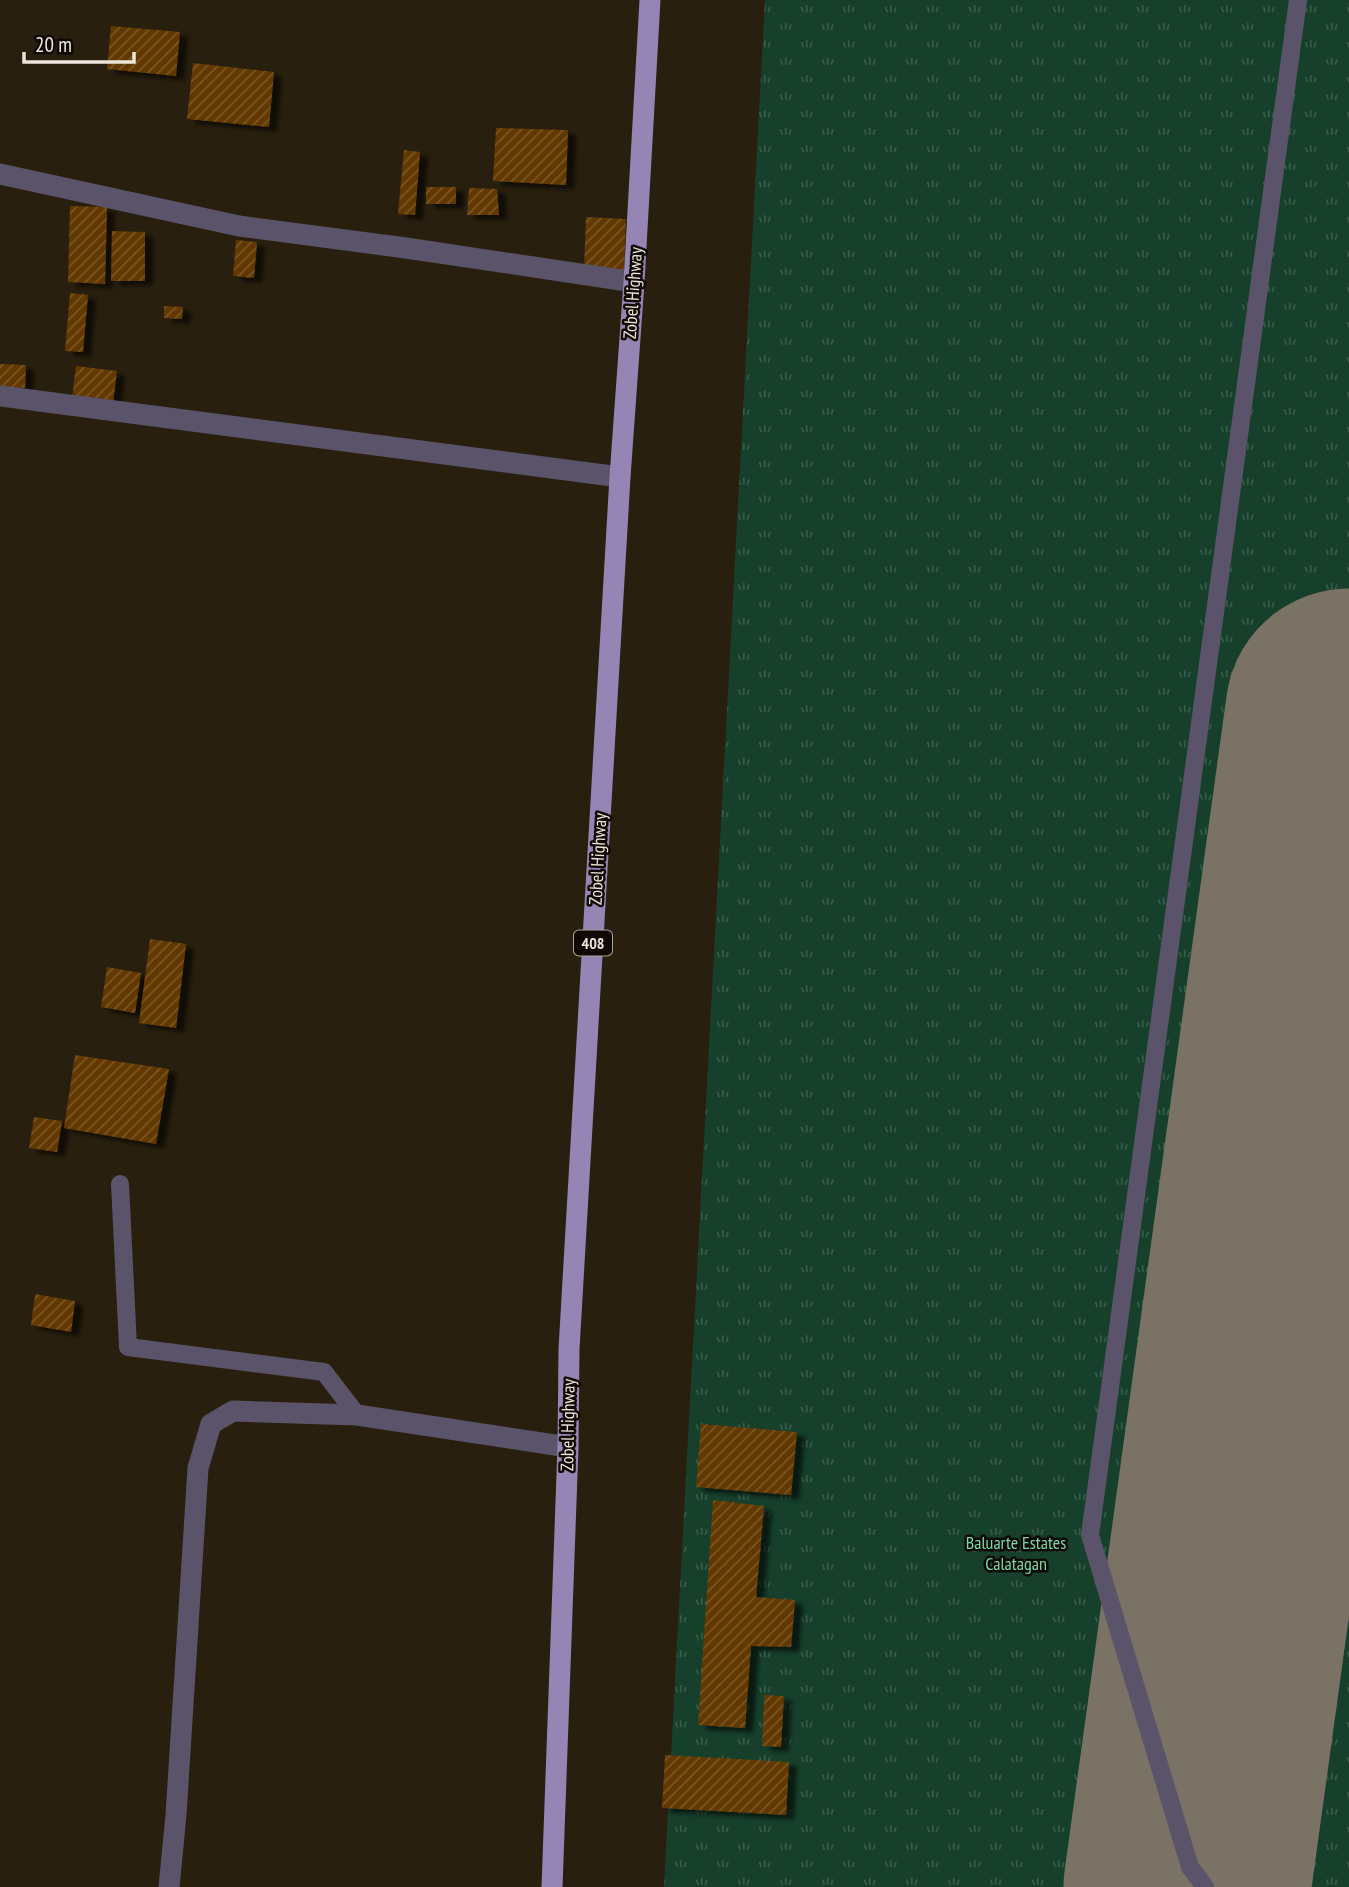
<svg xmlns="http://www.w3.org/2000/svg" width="1349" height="1887" viewBox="0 0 1349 1887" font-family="'PT Sans Narrow',sans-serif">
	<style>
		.park { fill: url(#park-tufts) }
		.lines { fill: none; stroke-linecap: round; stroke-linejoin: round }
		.runway { stroke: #7a7264; stroke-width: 247 }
		.building { fill: url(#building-hatch); filter: url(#shadow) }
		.lane { stroke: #5b536a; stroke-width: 18 }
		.street { stroke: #5b536a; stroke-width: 21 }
		.primary { stroke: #9585b5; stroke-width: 21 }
		.labels { text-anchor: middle; stroke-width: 5; stroke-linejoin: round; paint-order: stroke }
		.shield { fill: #0e0904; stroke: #a9a39a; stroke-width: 2 }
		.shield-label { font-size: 16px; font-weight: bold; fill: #ebe5da }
		.street-label { font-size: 18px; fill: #ebe5da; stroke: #0e0904 }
		.park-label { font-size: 18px; fill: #7bd9a6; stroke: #0e0904 }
	</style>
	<defs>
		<pattern id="park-tufts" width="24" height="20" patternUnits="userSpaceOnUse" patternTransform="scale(1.75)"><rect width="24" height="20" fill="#16402b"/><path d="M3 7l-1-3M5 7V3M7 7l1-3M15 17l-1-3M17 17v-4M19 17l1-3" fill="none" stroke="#385b49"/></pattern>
		<pattern id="building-hatch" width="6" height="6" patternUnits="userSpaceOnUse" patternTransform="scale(1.75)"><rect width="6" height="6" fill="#623900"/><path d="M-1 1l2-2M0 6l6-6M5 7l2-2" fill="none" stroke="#795625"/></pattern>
		<filter id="shadow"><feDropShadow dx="8" dy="4.5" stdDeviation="2" flood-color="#0009"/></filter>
	</defs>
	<rect width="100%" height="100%" fill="#281f0e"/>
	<path class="park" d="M765,0H1349V1887H664Z"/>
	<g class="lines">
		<path class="runway" d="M1187,1887L1349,712"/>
	</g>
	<path class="building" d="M111,26L180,32L176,76L107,69Z
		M193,63L274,72L269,127L187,119Z
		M496,128L568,130L566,185L493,181Z
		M404,150L420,152L415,215L398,214Z
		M426,187H456V204H426Z
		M469,188L497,189L499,215H467Z
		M70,206L107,207L105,284L68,282Z
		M586,217L626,219L624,273L584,271Z
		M112,231L145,232V281H111Z
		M236,240L257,242L254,278L233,276Z
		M70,293L88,295L83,352L65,351Z
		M164,306L183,307L182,319L164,318Z
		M0,364L26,365L25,388L0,387Z
		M76,366L117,371L113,403L72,398Z
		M150,939L186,944L176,1028L139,1023Z
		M107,967L141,973L135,1013L101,1007Z
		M75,1055L169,1069L156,1144L64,1128Z
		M34,1117L62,1121L57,1152L29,1148Z
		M35,1294L75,1301L71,1332L31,1325Z
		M701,1424L797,1432L791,1495L696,1487Z
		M713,1500L764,1506L756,1597L795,1600L791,1647L751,1646L745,1728L698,1725Z
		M764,1695L784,1696L781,1747L762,1746Z
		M665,1755L789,1762L786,1815L662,1808Z"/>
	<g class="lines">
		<path class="lane" d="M120,1184L128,1347L324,1372L357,1415
			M1205,1887L1190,1867L1090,1535L1298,0"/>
		<path class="street" d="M0,174L239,226L406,248L634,282
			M0,396L620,477
			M169,1887L176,1815L198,1468L211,1424L233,1411L357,1415L568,1447"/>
		<path class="primary" d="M552,1887L568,1447L569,1349L620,477L634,282L650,0"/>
	</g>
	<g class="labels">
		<rect class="shield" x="574" y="930.5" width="38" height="25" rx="5"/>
		<g class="shield-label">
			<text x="593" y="949">408</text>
		</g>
		<g class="street-label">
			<text transform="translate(633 293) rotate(-86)" y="6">Zobel Highway</text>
			<text transform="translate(598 859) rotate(-87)" y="6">Zobel Highway</text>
			<text transform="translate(568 1425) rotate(-89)" y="6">Zobel Highway</text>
		</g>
		<g class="park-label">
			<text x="1016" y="1549">Baluarte Estates<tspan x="1016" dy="21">Calatagan</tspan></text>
		</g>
	</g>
	<path d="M24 52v10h110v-10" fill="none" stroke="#ebe5da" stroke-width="3.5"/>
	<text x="35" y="52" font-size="21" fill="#ebe5da" stroke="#0e0904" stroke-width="5" paint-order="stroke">20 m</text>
</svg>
